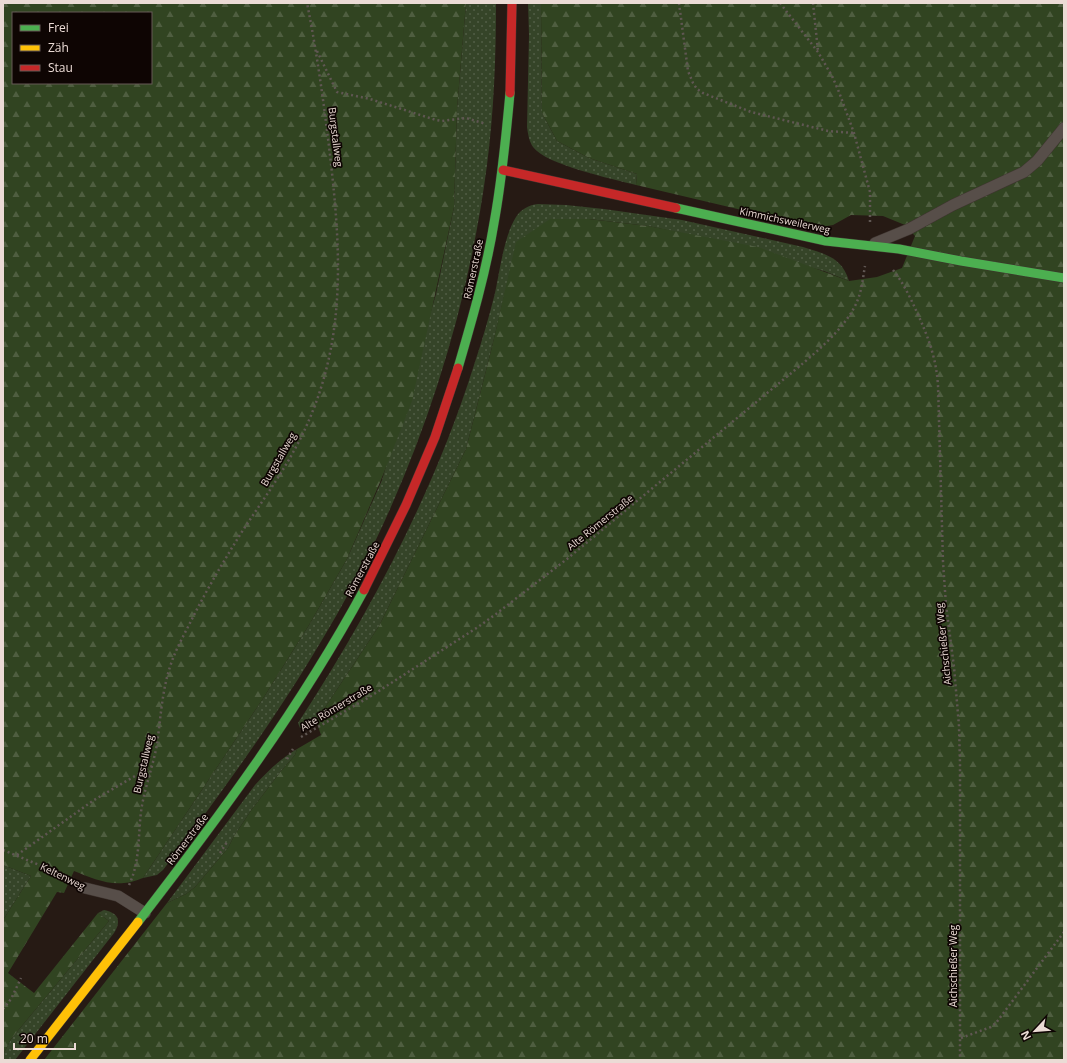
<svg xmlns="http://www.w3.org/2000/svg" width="1067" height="1063" viewBox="0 0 1067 1063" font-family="'Open Sans',sans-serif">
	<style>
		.grass { fill: url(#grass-dots) }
		.forest { fill: url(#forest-firs); fill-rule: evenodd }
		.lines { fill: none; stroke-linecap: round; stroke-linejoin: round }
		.lane-casing { stroke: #3f3530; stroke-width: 12 }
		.fast-casing { stroke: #3f3530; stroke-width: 10 }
		.slow-casing { stroke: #3f3530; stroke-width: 10 }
		.jam-casing { stroke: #3f3530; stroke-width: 10 }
		.path { stroke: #605753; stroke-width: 2.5; stroke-dasharray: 2 3; stroke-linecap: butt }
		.lane { stroke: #574e49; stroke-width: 11 }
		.fast { stroke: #4caf50; stroke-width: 9 }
		.slow { stroke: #ffc107; stroke-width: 9 }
		.jam { stroke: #c62828; stroke-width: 9 }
		.labels { text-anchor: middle; stroke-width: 3.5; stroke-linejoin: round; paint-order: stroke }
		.street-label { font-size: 10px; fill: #ebdbd5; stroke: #0e0503 }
	</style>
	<defs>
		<pattern id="grass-dots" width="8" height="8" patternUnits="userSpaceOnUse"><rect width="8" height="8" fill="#354428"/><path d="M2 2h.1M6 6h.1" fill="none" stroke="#525e46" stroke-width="1.8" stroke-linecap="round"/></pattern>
		<pattern id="forest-firs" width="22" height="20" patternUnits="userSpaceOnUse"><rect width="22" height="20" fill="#314421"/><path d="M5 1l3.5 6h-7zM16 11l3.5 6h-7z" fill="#4f5e40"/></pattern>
	</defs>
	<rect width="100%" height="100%" fill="#261a14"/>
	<path class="grass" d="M466,3H496C496,57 494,111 487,165C469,304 426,442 362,568C307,675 236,774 163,870L157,875L143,878L264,697L309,625L347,559L382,480L436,294L454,207L457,109Z
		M528,3H541L542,113L557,141L589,158L637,174L636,185C613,179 546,165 533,147C529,141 528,134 527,127L529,35Z
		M538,204L566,205L604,209L682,220L803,247C825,254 842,257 849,281L824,271L681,233L648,226L589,219L517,242L492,347L466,449L379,626L316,721L302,728H300L298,723C371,611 434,492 474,365C482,341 489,317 495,293C500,270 504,236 516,217C521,209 529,205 538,204Z
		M297,749L295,755L281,771L252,809L234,836L228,848L195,887L186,894L167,903L255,785C268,771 280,759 297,749Z
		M3,865L31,876L3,920Z
		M104,910C118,913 122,920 114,933L15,1060H3V1055L11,1039L109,921L98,913Z"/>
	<path class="forest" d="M3,3H466L457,109L454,207L412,401L381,480L347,559L309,625L264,697L143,878C137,880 130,883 124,883C107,885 89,877 74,871L64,893L57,892L8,973L34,993L98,913L109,921L11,1039L3,1055V920L31,876L3,865ZM13,13H151V83H13Z
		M541,3H1064V1060H44L167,903L186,894L195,887L228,848L234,836L252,809L281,771L295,755L297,749L321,735L316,721L379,626L466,449L492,347L516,242L550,219H589L648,226L758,247L849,281L877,277L902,268L915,236L905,225L883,216L851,215L833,225L820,227L809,226L636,185L637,174L589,158L557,141L542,113Z"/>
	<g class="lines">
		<defs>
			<path id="lane" d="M875,243L909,229L953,205L1024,172L1037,161L1064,128
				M85,888L118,896L145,913"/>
			<path id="fast" d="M676,208L826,241L899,249L961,261L1064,278
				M458,368C472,320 486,272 494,223C502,180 506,137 510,93
				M138,922C220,816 300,708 364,590"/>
			<path id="slow" d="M30,1060L138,922"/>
			<path id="jam" d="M510,93L512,3
				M503,170L676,208
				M364,590L406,505L435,437L458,368"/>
		</defs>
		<use href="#lane" class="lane-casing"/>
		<use href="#fast" class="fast-casing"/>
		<use href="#slow" class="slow-casing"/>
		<use href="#jam" class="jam-casing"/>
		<path class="path" d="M679,3L688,71L693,83L697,89L703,93L751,112L828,131L854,133
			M780,3L818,52L832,76L839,92L854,133L870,192V225
			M813,3L818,51
			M317,51L337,92L370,99L436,120L442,121L466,118L486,124
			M893,270C902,281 909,295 915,308C927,334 936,356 938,385L943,562L946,605L954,667L959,726L960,764V1060
			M301,737L371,696L478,627L496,614L567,559L801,365C820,349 849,324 858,299C862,289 863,277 865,266
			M287,759L293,749
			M3,850L73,879
			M220,853L227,842
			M17,855L94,800L152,766
			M129,885C140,862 138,837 141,812C144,789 153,767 157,744C161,716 162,688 172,661C177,647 185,633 192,619C206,591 222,564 238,538C257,508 279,479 296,447C347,352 342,259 330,155C324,104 317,53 307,3
			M3,1009L11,999L21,978
			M961,1038L991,1027L996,1023L1064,932"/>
		<use href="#lane" class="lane"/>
		<use href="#fast" class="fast"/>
		<use href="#slow" class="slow"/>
		<use href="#jam" class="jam"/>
	</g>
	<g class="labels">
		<g class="street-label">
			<text transform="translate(336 137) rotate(83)" y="4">Burgstallweg</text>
			<text transform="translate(785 220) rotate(12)" y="4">Kimmichsweilerweg</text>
			<text transform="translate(473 269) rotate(-78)" y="4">Römerstraße</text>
			<text transform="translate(278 459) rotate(-60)" y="4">Burgstallweg</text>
			<text transform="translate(600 522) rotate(-39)" y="4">Alte Römerstraße</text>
			<text transform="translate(362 569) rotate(-62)" y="4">Römerstraße</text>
			<text transform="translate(943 644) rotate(-96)" y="4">Aichschießer Weg</text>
			<text transform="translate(336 707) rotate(-31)" y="4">Alte Römerstraße</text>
			<text transform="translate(143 764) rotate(-77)" y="4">Burgstallweg</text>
			<text transform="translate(187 839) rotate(-53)" y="4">Römerstraße</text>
			<text transform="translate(63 876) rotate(26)" y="4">Keltenweg</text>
			<text transform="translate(953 966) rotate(-90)" y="4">Aichschießer Weg</text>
		</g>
	</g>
	<rect width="1067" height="1063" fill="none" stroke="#ebdbd5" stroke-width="8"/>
	<rect x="12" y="12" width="140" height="72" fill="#0e0503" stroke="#665b57"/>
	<rect x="20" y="25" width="20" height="6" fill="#4caf50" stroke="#665b57"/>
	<text x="48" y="32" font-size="12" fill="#ebdbd5">Frei</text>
	<rect x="20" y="45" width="20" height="6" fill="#ffc107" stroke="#665b57"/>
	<text x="48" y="52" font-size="12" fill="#ebdbd5">Zäh</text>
	<rect x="20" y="65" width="20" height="6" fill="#c62828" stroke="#665b57"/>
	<text x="48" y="72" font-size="12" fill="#ebdbd5">Stau</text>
	<g transform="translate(1035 1031) rotate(244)" stroke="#0e0503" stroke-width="3" paint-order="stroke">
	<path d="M0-3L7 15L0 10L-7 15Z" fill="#ebdbd5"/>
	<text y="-6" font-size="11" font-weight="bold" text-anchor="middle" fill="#ebdbd5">N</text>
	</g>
	<path d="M14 1043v6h61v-6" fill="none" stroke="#ebdbd5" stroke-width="2"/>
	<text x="20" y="1043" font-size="12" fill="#ebdbd5" stroke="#0e0503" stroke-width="3" paint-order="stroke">20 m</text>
</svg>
